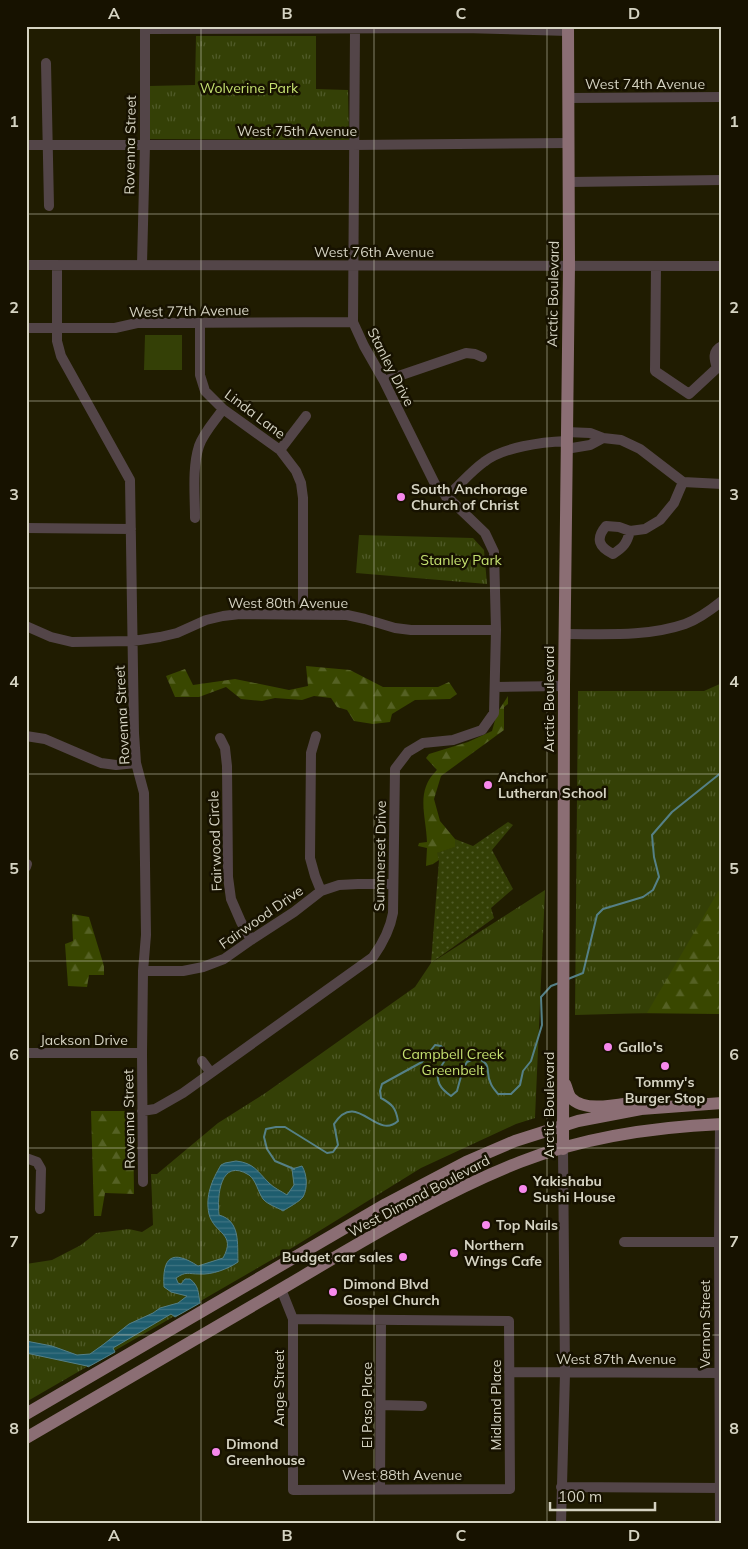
<svg xmlns="http://www.w3.org/2000/svg" width="748" height="1549" viewBox="0 0 748 1549" font-family="Mulish,sans-serif">
	<style>
		.grass { fill: url(#grass-dots) }
		.forest { fill: url(#forest-firs) }
		.park { fill: url(#park-tufts) }
		.garden { fill: #344006 }
		.water { fill: url(#water-rules); stroke: #558087 }
		.lines { fill: none; stroke-linecap: round; stroke-linejoin: round }
		.stream { stroke: #558087; stroke-width: 2 }
		.minor { stroke: #534548; stroke-width: 10 }
		.major { stroke: #8b6e74; stroke-width: 12 }
		.grid { fill: none; stroke: #d5d3c2; stroke-width: 1; stroke-opacity: 0.55 }
		.poi-dot { fill: #f788ec; stroke: #171200; stroke-width: 2 }
		.labels { text-anchor: middle; stroke-width: 5; stroke-linejoin: round; paint-order: stroke }
		.street-label { font-size: 14px; fill: #d5d3c2; stroke: #171200 }
		.park-label { font-size: 14px; fill: #c5e170; stroke: #171200 }
		.poi-label { font-size: 14px; font-weight: bold; fill: #d5d3c2; stroke: #171200; text-anchor: start }
		.neatline { fill: none; stroke: #d5d3c2; stroke-width: 2 }
		.grid-label { font-size: 16px; text-anchor: middle; font-weight: bold; fill: #d5d3c2 }
	</style>
	<defs>
		<pattern id="grass-dots" width="8" height="8" patternUnits="userSpaceOnUse" patternTransform="scale(1.25)"><rect width="8" height="8" fill="#344006"/><path d="M2 2h.1M6 6h.1" fill="none" stroke="#505b29" stroke-width="1.8" stroke-linecap="round"/></pattern>
		<pattern id="forest-firs" width="22" height="20" patternUnits="userSpaceOnUse" patternTransform="scale(1.25)"><rect width="22" height="20" fill="#394700"/><path d="M5 1l3.5 6h-7zM16 11l3.5 6h-7z" fill="#556124"/></pattern>
		<pattern id="park-tufts" width="24" height="20" patternUnits="userSpaceOnUse" patternTransform="scale(1.25)"><rect width="24" height="20" fill="#344006"/><path d="M3 7l-1-3M5 7V3M7 7l1-3M15 17l-1-3M17 17v-4M19 17l1-3" fill="none" stroke="#505b29"/></pattern>
		<pattern id="water-rules" width="6" height="5" patternUnits="userSpaceOnUse" patternTransform="scale(1.25)"><rect width="6" height="5" fill="#1e5d6e"/><path d="M0 2.5h6" fill="none" stroke="#3e7381"/></pattern>
	</defs>
	<rect width="100%" height="100%" fill="#201c01"/>
	<path class="grass" d="M508,822L513,825L492,850L513,889L491,908L494,918L431,963L439,860L436,853L454,847L455,839L473,846Z"/>
	<path class="forest" d="M306,666L350,670L383,687H438L449,682L457,694L450,699L415,700L392,714L390,722L373,724L354,721L347,710L337,707L331,698L314,696L302,700L275,698L262,701L241,699L226,687L199,697H175L166,676L185,669L193,685L235,679L289,690L308,686Z
		M508,696V704L504,707V730L441,776L434,799L440,821L455,839V847L437,853L439,860L433,864L426,866L427,848L418,846L419,843L427,842C426,815 415,791 437,770L426,758L429,754L468,742L492,731L497,713Z
		M722,819V971L719,1014L625,1013Z
		M72,914L89,917L104,966V975H89L87,987L68,986L65,944L73,941Z
		M91,1111H133L134,1194L105,1193L101,1216H94Z"/>
	<path class="park" d="M196,36H316V89L348,90L349,140L150,139L149,86L195,85Z
		M359,535L473,538L484,550L487,584L356,573Z
		M722,683V885L647,1013L575,1015L578,691H704Z
		M545,890L535,1118L516,1124L421,1168L287,1251L26,1402V1264L52,1260L81,1245L96,1233L129,1229L142,1232L153,1225L151,1174H157L218,1123L264,1094L415,987L431,963Z"/>
	<path class="garden" d="M145,335H182V370H144Z"/>
	<path class="water" d="M236,1161C254,1163 257,1171 269,1183C274,1188 281,1191 287,1195L294,1185L292,1169L302,1166C307,1174 308,1188 303,1197C299,1202 289,1207 283,1211C277,1207 268,1205 263,1199C258,1192 256,1180 249,1175C220,1157 217,1196 219,1215C241,1221 237,1244 238,1262C228,1269 212,1275 199,1274C188,1274 186,1271 176,1278L178,1283L181,1284L185,1279H190C199,1286 198,1292 200,1303L175,1317L171,1314L113,1348L115,1352L88,1367L87,1366L26,1353V1341L52,1346L77,1355L90,1354L104,1344L129,1324L153,1313L160,1308L178,1303L187,1296L171,1292L164,1287C162,1257 172,1249 198,1266L223,1258C237,1233 214,1234 209,1214C205,1196 212,1180 221,1165L225,1163Z"/>
	<g class="lines">
		<path class="stream" d="M568,979L583,973L597,915L603,909L643,897L653,890L659,877L654,857L652,835L672,812L722,772
			M294,1169L275,1161L267,1149L264,1137L266,1129L276,1127H285L327,1153L333,1152L338,1145L334,1124C357,1089 376,1141 398,1121C396,1108 392,1104 381,1098L380,1091L382,1084L422,1062L435,1045L441,1046C443,1048 445,1050 445,1053C447,1060 443,1063 440,1068C434,1081 441,1089 451,1096L457,1091L463,1069L467,1062L476,1058C494,1064 484,1071 491,1084C492,1087 496,1091 498,1094H511L520,1085L523,1071L531,1061L542,1025L541,997L551,986L559,983"/>
		<path class="minor" d="M145,29L464,28L568,31
			M46,63L49,206
			M568,98L722,97
			M26,145H354L569,143
			M569,182L722,180
			M142,264L145,145V26
			M26,265L722,266
			M57,266V341L61,356L130,480L134,733L136,763L144,793L146,935L143,971L142,1053L143,1182
			M656,266L655,371L689,394L717,368
			M200,323V375L205,391L223,409L280,450L296,471L301,483L303,498V614
			M26,328H115L137,323H152L353,322
			M717,368C714,359 712,351 722,346
			M384,381L466,353L475,354L482,357
			M566,432L590,433L603,438L621,440L640,449L683,482L722,484
			M566,449L590,445L603,438
			M280,450L306,416
			M446,497C459,486 470,472 484,462C503,447 542,442 566,441
			M195,518C195,495 192,468 199,446C204,432 215,421 223,409
			M26,528L131,529
			M630,531C627,543 624,547 613,554C599,547 595,539 606,526L619,527L630,531L645,529L660,520L674,503L683,482
			M26,626L51,637L72,642L133,641L160,637L177,633L206,620L223,616L240,614L347,615L365,619L395,628L411,630H496
			M565,634C605,634 647,637 685,624C696,620 712,609 722,601
			M496,687L564,686
			M26,736L45,739L101,763L116,765L136,763
			M316,736L311,753L310,858L315,876L321,891
			M220,738L225,748L227,766L228,877L231,899L241,922L251,940
			M26,867L27,864
			M143,971H183L203,967L224,959L251,940L294,912L321,891L339,885L358,884H393
			M26,1053H142
			M202,1061L211,1073
			M142,1111L155,1109L183,1093L373,957C383,943 390,930 393,913L395,769L408,752L423,743L453,740L482,730L494,713L496,630L494,552L485,533L436,486L384,381L364,346L353,322L355,29
			M26,1158L37,1162L41,1169L40,1209
			M624,1242H719
			M281,1289L293,1319V1490L510,1489L509,1321L293,1319
			M509,1372L722,1373
			M381,1405L422,1406
			M561,1487L722,1488
			M380,1489L381,1320
			M561,1523L565,1373L563,1149
			M720,1523L719,1242L720,1124"/>
		<path class="major" d="M565,1084C567,1088 568,1095 571,1098C586,1114 623,1103 643,1101
			M563,1149L564,686L569,265L568,26
			M26,1414L386,1204L466,1162L515,1141L578,1121L641,1109L722,1103
			M26,1438C113,1387 200,1336 288,1285C363,1241 439,1194 520,1162C584,1137 654,1127 722,1124"/>
	</g>
	<path class="grid" d="M201,26V1523M374,26V1523M547,26V1523M26,214H722M26,401H722M26,588H722M26,774H722M26,961H722M26,1148H722M26,1335H722"/>
	<g class="poi-dot">
		<circle cx="401" cy="497" r="5"/>
		<circle cx="488" cy="785" r="5"/>
		<circle cx="608" cy="1047" r="5"/>
		<circle cx="665" cy="1066" r="5"/>
		<circle cx="523" cy="1189" r="5"/>
		<circle cx="486" cy="1225" r="5"/>
		<circle cx="454" cy="1253" r="5"/>
		<circle cx="403" cy="1257" r="5"/>
		<circle cx="333" cy="1292" r="5"/>
		<circle cx="216" cy="1452" r="5"/>
	</g>
	<g class="labels">
		<g class="street-label">
			<text x="645" y="89">West 74th Avenue</text>
			<text x="297" y="136">West 75th Avenue</text>
			<text transform="translate(130 145) rotate(-89)" y="5">Rovenna Street</text>
			<text x="374" y="257">West 76th Avenue</text>
			<text transform="translate(553 294) rotate(-89)" y="5">Arctic Boulevard</text>
			<text transform="translate(189 311) rotate(-1)" y="5">West 77th Avenue</text>
			<text transform="translate(391 367) rotate(63)" y="5">Stanley Drive</text>
			<text transform="translate(255 414) rotate(37)" y="5">Linda Lane</text>
			<text x="288" y="608">West 80th Avenue</text>
			<text transform="translate(549 699) rotate(-90)" y="5">Arctic Boulevard</text>
			<text transform="translate(122 715) rotate(-93)" y="5">Rovenna Street</text>
			<text transform="translate(215 841) rotate(-92)" y="5">Fairwood Circle</text>
			<text transform="translate(380 856) rotate(-89)" y="5">Summerset Drive</text>
			<text transform="translate(261 917) rotate(-35)" y="5">Fairwood Drive</text>
			<text x="84" y="1045">Jackson Drive</text>
			<text transform="translate(549 1105) rotate(-90)" y="5">Arctic Boulevard</text>
			<text transform="translate(129 1119) rotate(-91)" y="5">Rovenna Street</text>
			<text transform="translate(419 1196) rotate(-28)" y="5">West Dimond Boulevard</text>
			<text transform="translate(705 1324) rotate(-90)" y="5">Vernon Street</text>
			<text x="616" y="1364">West 87th Avenue</text>
			<text transform="translate(279 1388) rotate(-90)" y="5">Ange Street</text>
			<text transform="translate(367 1405) rotate(-90)" y="5">El Paso Place</text>
			<text transform="translate(496 1405) rotate(-90)" y="5">Midland Place</text>
			<text x="402" y="1480">West 88th Avenue</text>
		</g>
		<g class="park-label">
			<text x="249" y="93">Wolverine Park</text>
			<text x="461" y="565">Stanley Park</text>
			<text x="453" y="1059">Campbell Creek<tspan x="453" dy="16">Greenbelt</tspan></text>
		</g>
		<g class="poi-label">
			<text x="411" y="494">South Anchorage<tspan x="411" dy="16">Church of Christ</tspan></text>
			<text x="498" y="782">Anchor<tspan x="498" dy="16">Lutheran School</tspan></text>
			<text x="618" y="1052">Gallo's</text>
			<text x="665" y="1087" text-anchor="middle">Tommy's<tspan x="665" dy="16">Burger Stop</tspan></text>
			<text x="533" y="1186">Yakishabu<tspan x="533" dy="16">Sushi House</tspan></text>
			<text x="496" y="1230">Top Nails</text>
			<text x="464" y="1250">Northern<tspan x="464" dy="16">Wings Cafe</tspan></text>
			<text x="393" y="1262" text-anchor="end">Budget car sales</text>
			<text x="343" y="1289">Dimond Blvd<tspan x="343" dy="16">Gospel Church</tspan></text>
			<text x="226" y="1449">Dimond<tspan x="226" dy="16">Greenhouse</tspan></text>
		</g>
	</g>
	<rect width="748" height="1549" fill="none" stroke="#171200" stroke-width="55"/>
	<path d="M550 1502v8h105v-8" fill="none" stroke="#d5d3c2" stroke-width="2.5"/>
	<text x="558" y="1502" font-size="15" fill="#d5d3c2" stroke="#171200" stroke-width="4" paint-order="stroke">100 m</text>
	<rect x="28" y="28" width="692" height="1494" class="neatline"/>
	<g class="grid-label">
		<text x="114" y="19">A</text>
		<text x="287" y="19">B</text>
		<text x="461" y="19">C</text>
		<text x="634" y="19">D</text>
		<text x="14" y="127">1</text>
		<text x="734" y="127">1</text>
		<text x="14" y="313">2</text>
		<text x="734" y="313">2</text>
		<text x="14" y="500">3</text>
		<text x="734" y="500">3</text>
		<text x="14" y="687">4</text>
		<text x="734" y="687">4</text>
		<text x="14" y="874">5</text>
		<text x="734" y="874">5</text>
		<text x="14" y="1060">6</text>
		<text x="734" y="1060">6</text>
		<text x="14" y="1247">7</text>
		<text x="734" y="1247">7</text>
		<text x="14" y="1434">8</text>
		<text x="734" y="1434">8</text>
		<text x="114" y="1541">A</text>
		<text x="287" y="1541">B</text>
		<text x="461" y="1541">C</text>
		<text x="634" y="1541">D</text>
	</g>
</svg>
